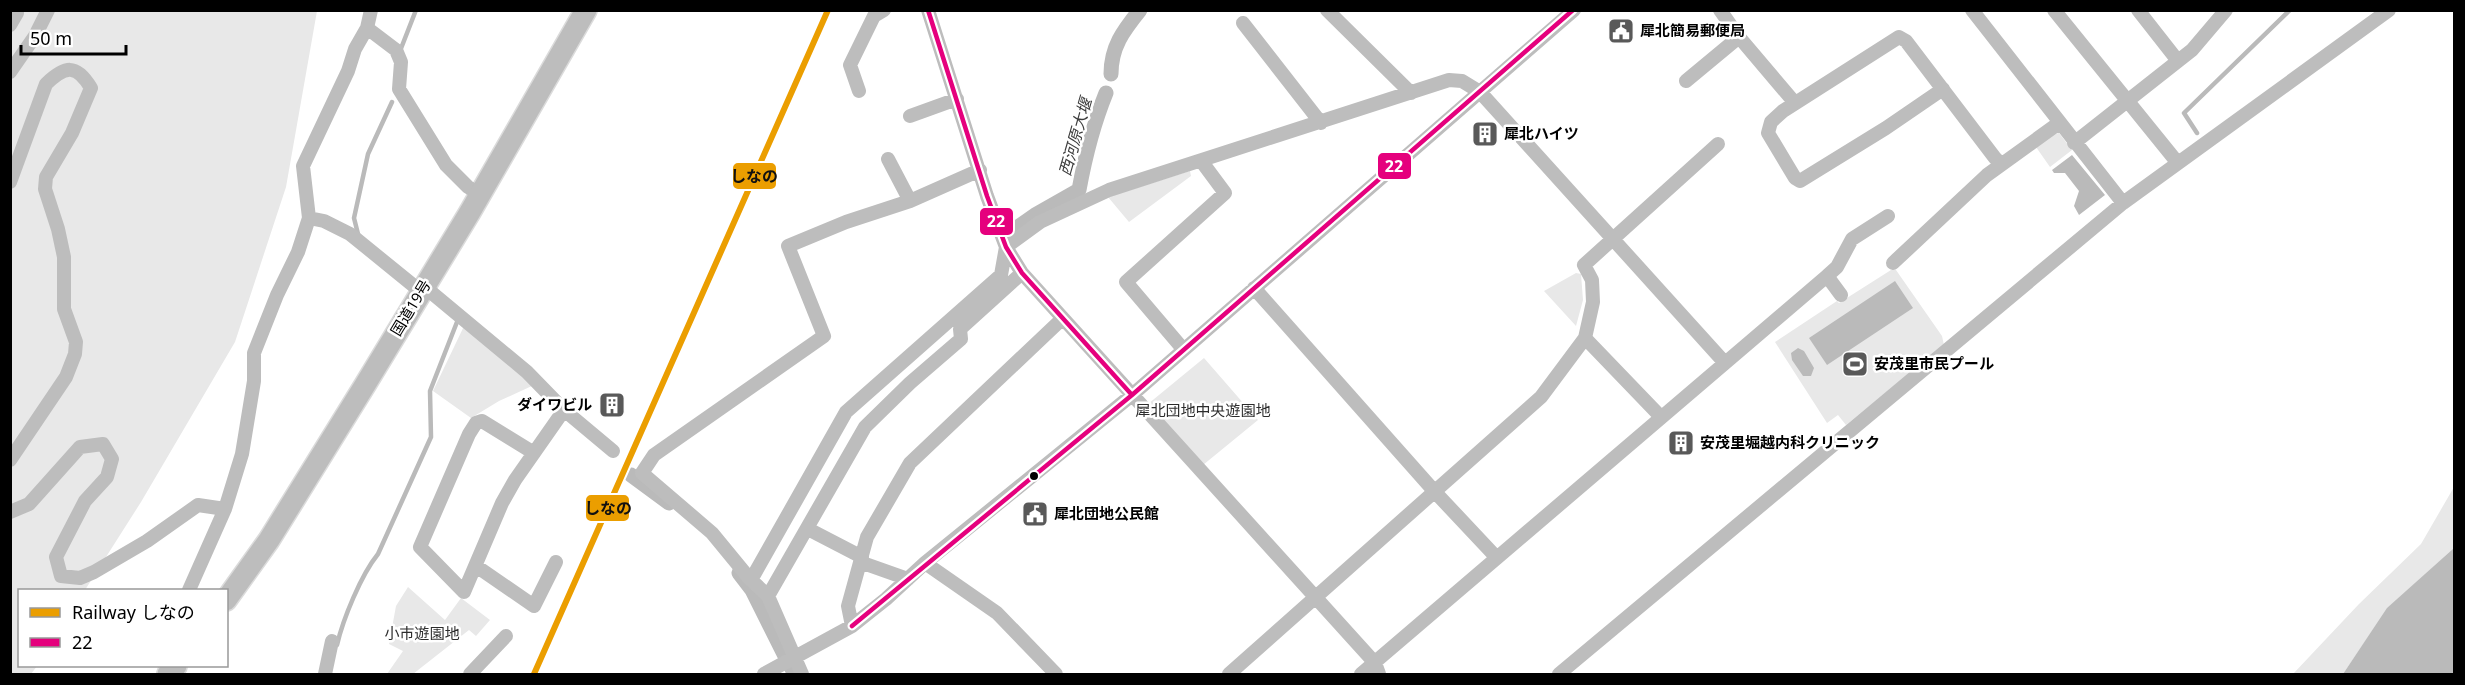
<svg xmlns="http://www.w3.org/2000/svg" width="2465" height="685" viewBox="0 0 2465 685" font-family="'Noto Sans','Noto Sans JP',sans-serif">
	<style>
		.green { fill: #e8e8e8 }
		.water { fill: #bababa }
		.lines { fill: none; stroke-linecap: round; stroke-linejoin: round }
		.stream { stroke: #bababa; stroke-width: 4.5 }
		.canal { stroke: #bababa; stroke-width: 15 }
		.highway-casing { stroke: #dbdbdb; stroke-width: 24 }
		.minor { stroke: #bdbdbd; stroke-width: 14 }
		.highway { stroke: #bdbdbd; stroke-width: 21 }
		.bus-1-casing { stroke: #fff; stroke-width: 9 }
		.bus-1 { stroke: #e5007d; stroke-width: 4.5 }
		.rail-1-casing { stroke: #fff; stroke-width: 10 }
		.rail-1 { stroke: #eb9e00; stroke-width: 6 }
		.bus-dot { fill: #000; stroke: #fff; stroke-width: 2 }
		.labels { text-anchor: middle; stroke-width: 5; stroke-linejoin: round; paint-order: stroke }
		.poi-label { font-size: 15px; font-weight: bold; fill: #000; stroke: #fff; text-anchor: start }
		.street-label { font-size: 15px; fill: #000; stroke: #fff }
		.park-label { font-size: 15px; fill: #2c2c2c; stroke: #fff }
		.water-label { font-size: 16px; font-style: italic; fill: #3d3d3d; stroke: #fff }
		.line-badge { stroke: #fff; stroke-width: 2 }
		.badge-label { font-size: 16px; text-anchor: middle; font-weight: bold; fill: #fff }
		.pale-badge-label { font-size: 16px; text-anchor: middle; font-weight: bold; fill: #111 }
	</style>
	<rect width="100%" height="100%" fill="#fff"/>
	<path class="green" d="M10,11H317L286,187L235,342L141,502L85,590H20V666H37L31,674H10Z
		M2059,133L2072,150L2050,167L2036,147L2053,134Z
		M1190,171L1191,176L1129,222L1108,197Z
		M1891,270H1896L1942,336L1944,345L1846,425L1838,415L1827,423L1775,342L1837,301L1839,303Z
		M1576,273L1581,274L1583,300L1576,326L1544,291Z
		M465,324L534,385L499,401L471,418L433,391Z
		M1204,358L1258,420L1203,465L1148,404Z
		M2454,487V548L2388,608L2343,674H2293L2359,604L2421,544Z
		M408,587L445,620L461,598L490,620L476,636L469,630L413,674H387L403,651L389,644L396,606Z"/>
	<path class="water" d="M2072,155L2105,195L2079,215L2074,206L2079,191L2065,173H2054L2052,170Z
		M1895,281L1913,308L1827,365L1809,338Z
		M1798,348L1804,351L1814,368L1811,376H1803L1792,360L1791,353Z
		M2454,548V674H2343L2387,608Z"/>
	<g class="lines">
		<path class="stream" d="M400,51L416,10
			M2197,133L2184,113L2290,10
			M358,234L354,218L368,154L392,102
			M337,645C343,619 361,575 378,554L431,437L430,391L457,322"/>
		<path class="canal" d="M1111,74C1111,47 1123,31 1140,10
			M1011,232L1035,215L1079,190C1085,157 1093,125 1106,93
			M631,475L669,503
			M739,573L752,590L785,656
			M791,667L795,674"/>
		<defs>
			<path id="highway" d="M226,600L269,540L365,385L470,212L586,10
				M168,674L176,666"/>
		</defs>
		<use href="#highway" class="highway-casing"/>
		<path class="minor" d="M928,10L987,196L1006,247L1022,273L1375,663L1379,674
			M1327,10L1411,93
			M1720,10L1739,37L1795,103
			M1972,10L2123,203
			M2054,10L2177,162
			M2138,10L2178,61
			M1243,23L1321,123
			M10,25L17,13L16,10
			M367,28L396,50L401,62L399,89L446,165L468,187L480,194
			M10,72L35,36L48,10
			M1686,81L1739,37
			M1943,89L1886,128L1800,181L1795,178L1768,133L1771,122L1783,111L1899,37L1906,41L1995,158L2001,164
			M859,91L850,65L874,16L884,10
			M910,116L957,99
			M2074,143L2192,50L2226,10
			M888,159L910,201
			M10,182L46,84C65,66 76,63 91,88L72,133L46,177L45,189L58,229L64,257V309L76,342L75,354L66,377L10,460
			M309,218L324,221L350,234L414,286L432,293L527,372L564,410L613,451
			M1893,263L1987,175L2059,123
			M1827,276L1841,295
			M1254,288L1435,492L1497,558
			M1585,338L1661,417
			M1183,349L1126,282L1225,193L1202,162
			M534,453L482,421L476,423L469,434L420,547L464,592L502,503L515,480L564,410
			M10,512L29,504L80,447L103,444L112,459L107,477L85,501L56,557L61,576L80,578L94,572L147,541L198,505L225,509
			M808,529L862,557
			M860,562L908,579
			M925,563L997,613L1056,674
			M476,566L534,606L556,562
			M751,580L846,412L1001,275L1006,247L1040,222L1109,190L1449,80L1462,81L1480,92L1725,363
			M189,590L225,509L242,454L254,381V353L277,295L298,252L309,218L303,166L348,71L355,49L367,28L371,10
			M768,596L865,427L910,383L961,339L960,329L1022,273
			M852,626L848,606L867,537L910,463L1062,319
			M325,674L332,641
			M470,674L506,636
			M764,674L852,626L886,599L925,563L1132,395L1574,10
			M802,674L768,596L749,578L712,533L642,473L654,455L824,336L788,246L846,222L910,201L980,170
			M1229,674L1541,397L1585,338L1593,302L1592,280L1584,265L1718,144
			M1361,674L1827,276L1837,267L1852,239L1888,216
			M1559,674L2123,203L2389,10"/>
		<use href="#highway" class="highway"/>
		<defs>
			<path id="bus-1" d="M928,10L987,196L1006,247L1022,273L1132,395
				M852,626L1132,395L1573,10"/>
		</defs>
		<use href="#bus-1" class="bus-1-casing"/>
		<use href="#bus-1" class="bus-1"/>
		<defs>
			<path id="rail-1" d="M534,674L828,10"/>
		</defs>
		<use href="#rail-1" class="rail-1-casing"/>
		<use href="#rail-1" class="rail-1"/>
	</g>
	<defs>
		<symbol id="civic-square" viewBox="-11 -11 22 22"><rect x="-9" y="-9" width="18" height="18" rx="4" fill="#595959" stroke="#fff"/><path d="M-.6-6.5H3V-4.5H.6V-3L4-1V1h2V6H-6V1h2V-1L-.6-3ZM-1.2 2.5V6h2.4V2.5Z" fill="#fff"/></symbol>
		<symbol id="building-square" viewBox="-11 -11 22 22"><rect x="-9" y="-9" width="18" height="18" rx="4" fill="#595959" stroke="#fff"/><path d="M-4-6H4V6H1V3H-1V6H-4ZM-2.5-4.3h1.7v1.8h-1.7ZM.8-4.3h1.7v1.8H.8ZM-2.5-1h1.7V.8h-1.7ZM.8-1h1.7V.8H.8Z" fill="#fff"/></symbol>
		<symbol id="stadium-square" viewBox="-11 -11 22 22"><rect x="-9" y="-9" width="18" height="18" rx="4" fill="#595959" stroke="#fff"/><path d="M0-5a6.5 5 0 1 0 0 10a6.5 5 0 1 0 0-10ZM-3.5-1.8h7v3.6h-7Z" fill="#fff"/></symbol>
	</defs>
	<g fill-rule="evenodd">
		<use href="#civic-square" x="1606" y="16" width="30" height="30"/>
		<use href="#building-square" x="1470" y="119" width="30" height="30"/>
		<use href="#stadium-square" x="1840" y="349" width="30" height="30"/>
		<use href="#building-square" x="597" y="390" width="30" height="30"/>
		<use href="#building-square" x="1666" y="428" width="30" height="30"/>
		<use href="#civic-square" x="1020" y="499" width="30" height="30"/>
	</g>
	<circle class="bus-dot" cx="1034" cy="476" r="5"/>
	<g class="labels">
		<g class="poi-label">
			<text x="1640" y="36">犀北簡易郵便局</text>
			<text x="1504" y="139">犀北ハイツ</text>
			<text x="1874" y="369">安茂里市民プール</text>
			<text x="592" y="410" text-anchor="end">ダイワビル</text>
			<text x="1700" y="448">安茂里堀越内科クリニック</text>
			<text x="1054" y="519">犀北団地公民館</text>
		</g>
		<g class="street-label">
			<text transform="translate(411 308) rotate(-59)" y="5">国道19号</text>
		</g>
		<g class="park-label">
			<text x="1203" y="416">犀北団地中央遊園地</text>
			<text x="422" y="639">小市遊園地</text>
		</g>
		<g class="water-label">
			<text transform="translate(1075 137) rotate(-74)" y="6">西河原大堰</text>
		</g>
	</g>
	<g class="line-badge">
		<rect x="1377" y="152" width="35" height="28" rx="6" fill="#e5007d"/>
		<rect x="732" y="162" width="45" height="28" rx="6" fill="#eb9e00"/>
		<rect x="979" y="207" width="35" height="29" rx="6" fill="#e5007d"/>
		<rect x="585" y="494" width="45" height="28" rx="6" fill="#eb9e00"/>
	</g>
	<g class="badge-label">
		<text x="1394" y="172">22</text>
		<text x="996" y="227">22</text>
	</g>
	<g class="pale-badge-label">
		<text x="754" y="182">しなの</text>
		<text x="608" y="514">しなの</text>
	</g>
	<rect width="2465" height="685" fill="none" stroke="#000000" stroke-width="24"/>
	<rect x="18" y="589" width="210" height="78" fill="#ffffff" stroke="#999999" stroke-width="1.5"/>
	<rect x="30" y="608" width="30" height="9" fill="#eb9e00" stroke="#999999" stroke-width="1.5"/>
	<text x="72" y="619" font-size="18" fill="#000000">Railway しなの</text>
	<rect x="30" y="638" width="30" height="9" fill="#e5007d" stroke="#999999" stroke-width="1.5"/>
	<text x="72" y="649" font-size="18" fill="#000000">22</text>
	<path d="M21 45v9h105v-9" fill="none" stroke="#000000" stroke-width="3"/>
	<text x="30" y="45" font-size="18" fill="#000000" stroke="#ffffff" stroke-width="4.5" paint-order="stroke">50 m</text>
</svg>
